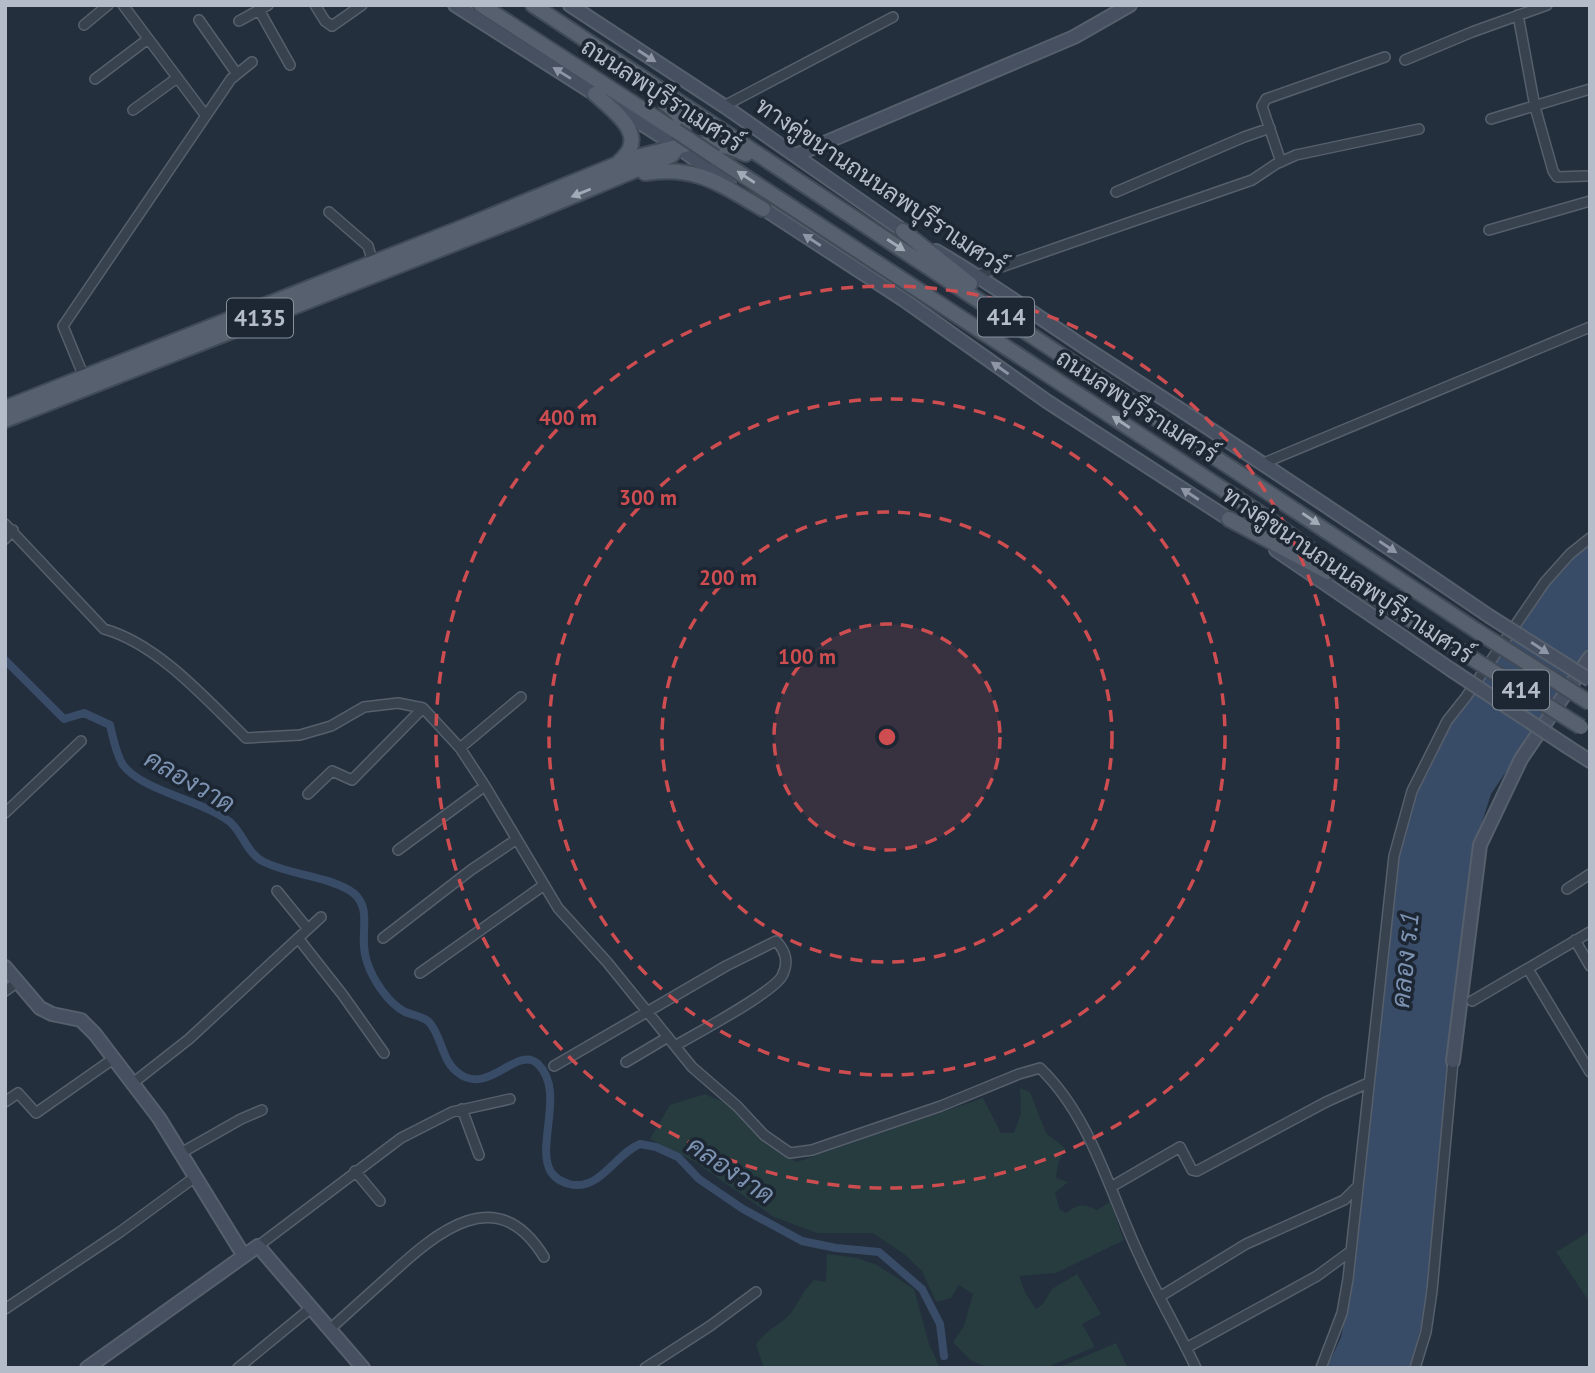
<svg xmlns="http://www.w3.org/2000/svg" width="1595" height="1373" viewBox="0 0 1595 1373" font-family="'PT Sans',Sarabun,sans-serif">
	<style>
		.green { fill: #263c3f }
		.water { fill: #394c67 }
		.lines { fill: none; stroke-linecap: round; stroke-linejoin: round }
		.canal { stroke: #394c67; stroke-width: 8 }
		.street-casing { stroke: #565f6c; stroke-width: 12 }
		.secondary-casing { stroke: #565f6c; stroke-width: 16 }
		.primary-casing { stroke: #414a57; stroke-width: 18 }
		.street { stroke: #38414e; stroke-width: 9 }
		.secondary { stroke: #465061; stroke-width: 12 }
		.primary { stroke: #56606e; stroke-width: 14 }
		.secondary-bridge-casing { stroke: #565f6c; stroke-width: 16; stroke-linecap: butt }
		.primary-bridge-casing { stroke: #414a57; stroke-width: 18; stroke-linecap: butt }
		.secondary-bridge { stroke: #465061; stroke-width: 12 }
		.primary-bridge { stroke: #56606e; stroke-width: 14 }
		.oneway { fill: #8e96a5 }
		.oneway2 { fill: #a1aab7 }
		.ring { fill: none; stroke: #ce4d50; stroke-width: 3.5; stroke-dasharray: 12 9 }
		.labels { text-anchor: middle; stroke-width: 7; stroke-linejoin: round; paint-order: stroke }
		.shield { fill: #1d2633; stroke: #878f9c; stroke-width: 2 }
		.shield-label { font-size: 23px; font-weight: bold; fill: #b4bcc9 }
		.street-label { font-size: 24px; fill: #b4bcc9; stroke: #1d2633 }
		.water-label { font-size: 26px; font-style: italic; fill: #7c92b1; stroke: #1d2633 }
		.centre { fill: #ce4d50; stroke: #1d2633; stroke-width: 3.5 }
		.ring-label { font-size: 21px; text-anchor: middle; font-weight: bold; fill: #ce4d50; stroke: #1d2633; stroke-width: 7; stroke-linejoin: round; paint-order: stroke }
	</style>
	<rect width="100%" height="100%" fill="#242f3e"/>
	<path class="green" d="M1020,1088L1030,1092L1046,1133L1065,1148L1058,1164L1056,1178L1068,1182L1055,1193L1060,1210L1066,1213C1078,1204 1083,1203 1097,1210L1110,1202L1124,1240L1056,1273L1019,1276L1025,1292L1036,1309L1042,1305L1052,1289L1077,1274L1101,1314L1082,1324L1095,1347L1045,1368H989L970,1360L953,1342L964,1326L973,1294L959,1285L951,1298L936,1302L922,1271L904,1254L873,1233H817L774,1217L695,1162L650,1139L670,1105L705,1094L730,1105L767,1145L797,1162L983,1098L1001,1133H1014L1021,1113Z
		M1590,1231V1303L1556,1252Z
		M827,1254L857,1258L877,1265L914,1289L929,1344L940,1368H764L756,1345C764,1331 779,1326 790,1314C799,1303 803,1290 814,1280L826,1282Z
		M1116,1343L1128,1368L1062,1366Z"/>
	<path class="water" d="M1590,541V646L1491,794L1476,841L1425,1314L1410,1366L1409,1368H1327L1341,1337L1351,1290L1398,853L1415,792L1447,725L1547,583L1571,556Z"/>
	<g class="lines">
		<path class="canal" d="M5,660L64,719L84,713L110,725C113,738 116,754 123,765C142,791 205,801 230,822C243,833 247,854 264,862C291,875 322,875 349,890C376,906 357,935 367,962C373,980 388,1003 405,1012C412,1015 423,1016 429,1022C442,1036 441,1059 457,1072C488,1098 517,1044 538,1064C566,1091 535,1147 551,1172C555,1178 562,1182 569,1184C600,1192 615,1154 640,1144L656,1147L678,1157L699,1179L743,1209L802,1241L836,1248L879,1252L922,1289L940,1324L944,1356"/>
		<defs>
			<path id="street" d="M123,5L206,116
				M315,5L325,21L332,26L362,5
				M259,10L290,65
				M1518,15L1535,107L1553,171L1557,177L1586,176
				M199,20L237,74
				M239,21L268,5
				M84,25L108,5
				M1405,60L1472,32L1547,5
				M95,79L148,39
				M724,106L893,17
				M133,110L177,78
				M1491,119L1590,89
				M1281,162L1262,106L1266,99L1385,57
				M1116,192L1244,137L1270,128
				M329,212L368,246L373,263
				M1489,230L1590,201
				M978,275L1252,180L1276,164L1296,155L1419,129
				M84,377L63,326L231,79L252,62
				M1264,463L1590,327
				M5,524L104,629C158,644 206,699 246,738L300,735L331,726L364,707L398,703L423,708L460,748L485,786L558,908L607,962L692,1067L737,1106L764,1135L790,1153L812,1150L941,1106L1019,1074L1040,1068C1092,1118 1110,1194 1140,1257C1157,1295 1178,1330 1196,1368
				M5,539L13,530
				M460,748L521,697
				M308,794L332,771L352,780L423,708
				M5,813L81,741
				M398,850L485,786
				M1567,889L1590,874
				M277,891L308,929
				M298,938L342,994L384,1053
				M383,938L471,870L517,839
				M1575,940L1590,966
				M1528,969L1590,1072
				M420,973L544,885
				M5,991L19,981
				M1472,1001L1590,932
				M626,1062L668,1037
				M554,1066L726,966L776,941C786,951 789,963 782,976C773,993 695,1034 675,1046
				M133,1083L189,1039L321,917
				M5,1102L18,1093L36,1113L113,1059
				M462,1109L479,1155
				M181,1153L241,1119L262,1110
				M355,1171L380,1201
				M1111,1187L1180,1147L1192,1170L1197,1171L1326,1102L1368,1083
				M258,1246L401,1138L452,1112L510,1099
				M1161,1296L1246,1244L1344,1200L1357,1187
				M5,1309L120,1232L195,1177
				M330,1329C350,1311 370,1293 390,1275C437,1232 497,1180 544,1257
				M1186,1348L1317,1276L1351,1251
				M238,1368L311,1308
				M645,1368L710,1326L756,1292
				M1321,1368L1342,1313L1348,1279L1394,856L1412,791L1447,721L1466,697L1545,582L1570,554L1590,538
				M1415,1368L1426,1332L1432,1291L1453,1061"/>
			<path id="secondary" d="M455,5L678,147L729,184
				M570,5L724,106L911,236
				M796,155L1074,37L1130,5
				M755,203L904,300L1048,402L1235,523
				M936,251C988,281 1037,316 1087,349C1222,436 1356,525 1489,616
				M1276,550L1450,669
				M1568,747L1590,761
				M5,967L40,1008L52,1014L81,1020L95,1034L159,1118L244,1256L258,1246L363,1368
				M1453,1061L1480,845L1521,759L1590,657
				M87,1368L244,1256"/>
			<path id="primary" d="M481,5L676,131
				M533,5L1477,631
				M595,94C614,112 650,135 620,161
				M715,157L1270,520L1372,595L1462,652
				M645,173C696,165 720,184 763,209
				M903,231L970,284
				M5,408L466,226L632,158L689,144H713L729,147L746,154
				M5,420L517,219L672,155C688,135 688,119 666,104
				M1229,519L1328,572"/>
		</defs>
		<use href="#street" class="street-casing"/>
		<use href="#secondary" class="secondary-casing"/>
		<use href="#primary" class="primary-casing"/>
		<use href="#street" class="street"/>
		<use href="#secondary" class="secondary"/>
		<use href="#primary" class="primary"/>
		<defs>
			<path id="secondary-bridge" d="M1489,616L1590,680
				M1450,669L1568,747"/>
			<path id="primary-bridge" d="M676,131L715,157
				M1477,631L1590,703
				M1462,652L1581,727"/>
		</defs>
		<use href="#secondary-bridge" class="secondary-bridge-casing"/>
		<use href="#primary-bridge" class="primary-bridge-casing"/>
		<use href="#secondary-bridge" class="secondary-bridge"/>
		<use href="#primary-bridge" class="primary-bridge"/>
	</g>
	<defs><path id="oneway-solid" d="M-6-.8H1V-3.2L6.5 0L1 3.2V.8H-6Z" transform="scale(1.75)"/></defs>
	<g class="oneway">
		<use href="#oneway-solid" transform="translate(647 56) rotate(33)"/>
		<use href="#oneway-solid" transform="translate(562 73) rotate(-148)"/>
		<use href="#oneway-solid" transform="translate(812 240) rotate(-147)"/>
		<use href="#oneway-solid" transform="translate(1000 368) rotate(-145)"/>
		<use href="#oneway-solid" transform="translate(1190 494) rotate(-147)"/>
		<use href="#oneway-solid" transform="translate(1388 547) rotate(34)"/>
		<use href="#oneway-solid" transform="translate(1540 648) rotate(33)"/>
	</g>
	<g class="oneway2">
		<use href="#oneway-solid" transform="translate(746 177) rotate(-147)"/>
		<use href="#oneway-solid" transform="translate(581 193) rotate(158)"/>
		<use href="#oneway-solid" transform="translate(896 245) rotate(33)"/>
		<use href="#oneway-solid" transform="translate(1121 422) rotate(-147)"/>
		<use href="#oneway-solid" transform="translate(1311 519) rotate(34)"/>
	</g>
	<circle cx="887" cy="737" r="113" fill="#ce4d50" fill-opacity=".12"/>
	<g class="ring">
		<circle cx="887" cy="737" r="113"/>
		<circle cx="887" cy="737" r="225"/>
		<circle cx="887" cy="737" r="338"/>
		<circle cx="887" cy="737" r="451"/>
	</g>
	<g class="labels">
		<g class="shield">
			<rect x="978" y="297.5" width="56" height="39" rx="5"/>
			<rect x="227" y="298.5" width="66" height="39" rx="5"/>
			<rect x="1493" y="670.5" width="56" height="39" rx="5"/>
		</g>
		<g class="shield-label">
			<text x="1006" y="325">414</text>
			<text x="260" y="326">4135</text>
			<text x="1521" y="698">414</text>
		</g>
		<g class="street-label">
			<text transform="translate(662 95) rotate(33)" y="8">ถนนลพบุรีราเมศวร์</text>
			<text transform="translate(881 186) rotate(34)" y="8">ทางคู่ขนานถนนลพบุรีราเมศวร์</text>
			<text transform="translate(1137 406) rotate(33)" y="8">ถนนลพบุรีราเมศวร์</text>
			<text transform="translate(1348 575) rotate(34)" y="8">ทางคู่ขนานถนนลพบุรีราเมศวร์</text>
		</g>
		<g class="water-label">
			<text transform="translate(190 781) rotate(30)" y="9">คลองวาด</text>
			<text transform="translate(1405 960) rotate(-84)" y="9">คลอง ร.1</text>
			<text transform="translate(731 1170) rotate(34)" y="9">คลองวาด</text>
		</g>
	</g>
	<circle cx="887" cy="737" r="10" class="centre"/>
	<g class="ring-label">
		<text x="568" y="425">400 m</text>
		<text x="648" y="505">300 m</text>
		<text x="728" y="585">200 m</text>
		<text x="807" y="664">100 m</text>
	</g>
	<rect width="1595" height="1373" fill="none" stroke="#b4bcc9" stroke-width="14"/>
</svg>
